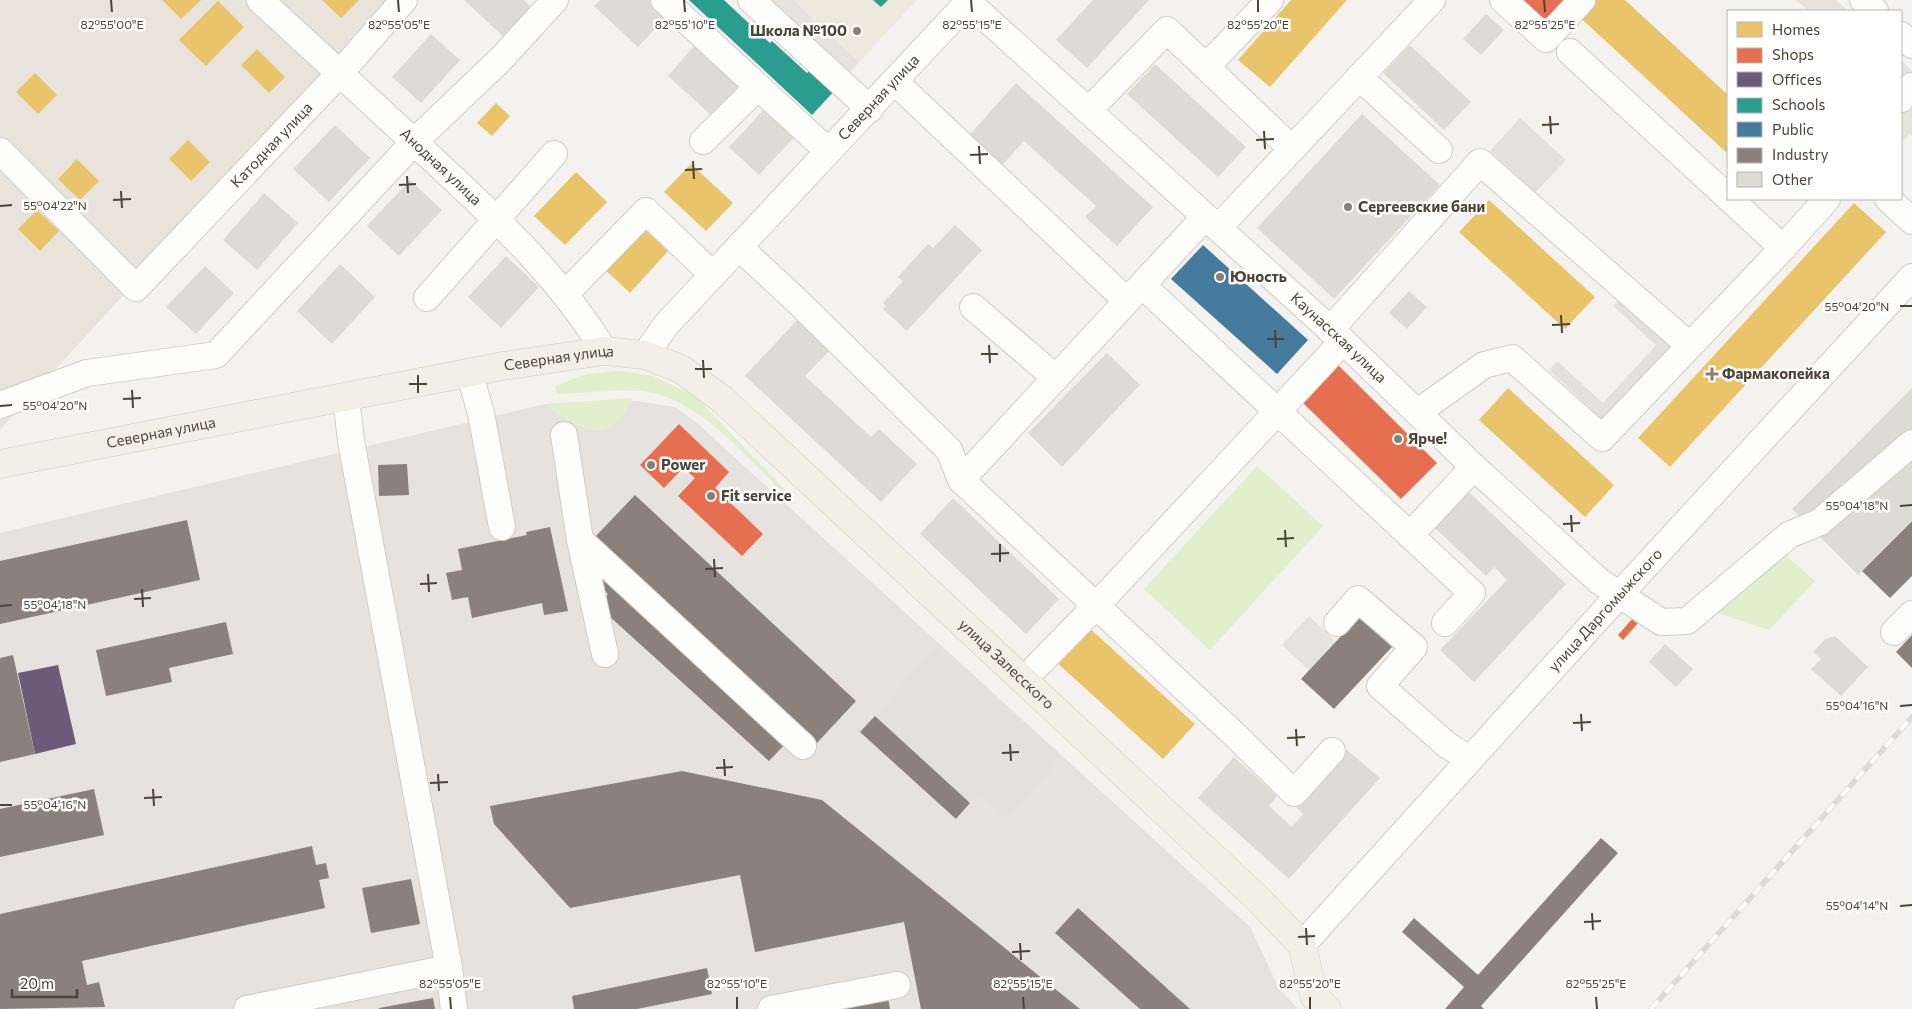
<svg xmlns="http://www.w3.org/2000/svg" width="1912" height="1009" viewBox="0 0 1912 1009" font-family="Commissioner,sans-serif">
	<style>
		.residential { fill: #e8e4db }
		.industrial { fill: #e6e2dd }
		.education { fill: #eee9dd }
		.green { fill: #e1efcd }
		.parking { fill: #e3e1dd }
		.homes { fill: #e9c46a }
		.shops { fill: #e76f51 }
		.offices { fill: #6d597a }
		.schools { fill: #2a9d8f }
		.public { fill: #457b9d }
		.industry { fill: #8a817c }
		.building { fill: #dddbd6 }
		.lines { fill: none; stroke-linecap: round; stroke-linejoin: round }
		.minor-casing { stroke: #d0cdc8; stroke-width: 28 }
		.major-casing { stroke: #d7ceba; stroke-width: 29 }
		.minor { stroke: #fdfdfc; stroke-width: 26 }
		.major { stroke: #f2efe6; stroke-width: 28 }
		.rail-casing { stroke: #dbdbda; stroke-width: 5.5 }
		.rail { stroke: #fff; stroke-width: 4; stroke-dasharray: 11; stroke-linecap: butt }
		.ticks { fill: none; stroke: #4c4438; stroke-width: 2 }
		.poi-dot { fill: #868178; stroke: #fff; stroke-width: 2 }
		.labels { text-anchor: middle; stroke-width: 5; stroke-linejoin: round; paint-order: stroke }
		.poi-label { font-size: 15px; font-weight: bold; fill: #4c4438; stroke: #fff; text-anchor: start }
		.street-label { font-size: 15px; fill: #4c4438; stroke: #fff }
		.ticks-label { font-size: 12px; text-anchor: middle; fill: #4c4438; stroke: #fff; stroke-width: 5; stroke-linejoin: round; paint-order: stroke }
	</style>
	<rect width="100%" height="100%" fill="#f3f2ee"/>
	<path class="residential" d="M0,0H393L0,430Z"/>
	<path class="industrial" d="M762,0H793L859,62L845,78Z
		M1796,0H1836L1848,11H1809Z
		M1901,60L1912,71V76L1901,88Z
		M1912,98V136L1909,134L1901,143V109Z
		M637,401L675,407L698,424L1250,927L1279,989L1298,1009H0V533L545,404Z
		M1309,616L1336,642L1309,670L1282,645Z"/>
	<path class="education" d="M793,0H917L859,62Z"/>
	<path class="green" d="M619,371L653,376L695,396L789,494L786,496C747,458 698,396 641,391C614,389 584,393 557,394L555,386L587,374Z
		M633,398C618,426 606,439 575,424C563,419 554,413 546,404Z
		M1257,466L1323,526L1210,650L1144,589Z
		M1783,553L1815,581L1769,630L1718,613L1720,608Z"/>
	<path class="parking" d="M1520,118L1566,160L1535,193L1490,151Z
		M1623,295L1678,345L1606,423L1549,370L1557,361L1603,403L1656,345L1613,306Z
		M937,646L1062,757L1006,818L980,793L970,803L875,716Z"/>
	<path class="homes" d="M162,0H201L181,19Z
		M322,0H359L341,18Z
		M1291,0H1347L1270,87L1238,60Z
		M1581,0H1625L1728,95V154L1572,10Z
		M218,1L244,27L206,66L179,40Z
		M257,49L285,77L269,93L241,65Z
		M35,73L57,95L38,114L16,92Z
		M496,103L510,116L492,136L477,123Z
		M188,140L210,162L191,181L169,159Z
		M77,159L99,181L80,200L58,179Z
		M691,164L733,203L706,231L664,192Z
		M576,172L607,202L565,245L534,216Z
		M1489,200L1595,297L1565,329L1459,232Z
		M1854,203L1886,232L1670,467L1638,438Z
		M37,210L59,231L40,251L18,229Z
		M636,221L668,251L630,293L597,262Z
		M1508,388L1614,485L1585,517L1479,420Z
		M1086,625L1195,724L1163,759L1054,660Z"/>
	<path class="shops" d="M1524,0H1575L1550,25Z
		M1337,364L1437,463L1401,499L1301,401Z
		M679,424L729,472L715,488L763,534L742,556L678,496L695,478L683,468L664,488L640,465Z
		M1633,618L1639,622L1623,640L1618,635Z"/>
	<path class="offices" d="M58,665L76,744L35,754L18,673Z"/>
	<path class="schools" d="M689,0H724L770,43L772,41L807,73L814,66L837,88L812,115Z
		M873,0H888L881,7Z"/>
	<path class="public" d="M1203,245L1308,340L1277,374L1171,279Z"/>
	<path class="industry" d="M407,464L409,495L379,496L378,465Z
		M635,495L856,701L816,744L595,537Z
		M187,520L200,580L0,624V561Z
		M1912,521V576L1890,598L1862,571Z
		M550,527L568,611L544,615L542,603L472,618L468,597L452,600L446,573L462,570L458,549L527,535L526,532Z
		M602,573L787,742L769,761L598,606L608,594L594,581Z
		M1359,617L1392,647L1334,709L1301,679Z
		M226,622L233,654L169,668L172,682L106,696L96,650Z
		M1912,635V668L1896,652Z
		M13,655L35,754L0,762V658Z
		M875,716L970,803L956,819L860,732Z
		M682,771L822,800L1080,1009H921L904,922L755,952L740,875L570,908L494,824L490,806Z
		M94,789L104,835L0,857V809Z
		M1601,838L1618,853L1481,1006L1484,1009H1445L1464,987L1402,932L1414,918L1478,975Z
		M312,846L316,865L326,863L329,878L319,880L325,908L82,961L87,985L99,982L105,1007L0,1009V914Z
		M411,879L420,924L371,933L362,888Z
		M1078,908L1190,1009H1140L1055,933Z
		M707,968L712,994L637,1009H574L572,996Z
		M433,998L435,1009H379V1008Z
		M888,998L890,1009H836Z"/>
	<path class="building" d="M464,0H524L534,10L507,40Z
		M600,0H649L667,16L638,47L594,6Z
		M1093,0H1149L1087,68L1056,40Z
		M1486,14L1504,30L1481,55L1463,39Z
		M431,34L460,60L421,103L392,77Z
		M695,45L740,84L712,116L668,76Z
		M1410,45L1471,102L1444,130L1383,73Z
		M1155,64L1246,147L1218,177L1127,94Z
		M1016,83L1153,207L1117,246L1085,217L1096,206L1024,141L998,170L965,140Z
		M769,104L799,132L759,175L729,147Z
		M1362,114L1440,185L1334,299L1257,228Z
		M335,125L370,158L329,202L293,169Z
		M410,180L442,210L399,256L367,226Z
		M264,193L298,223L257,270L223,240Z
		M955,225L982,250L907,331L883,309L886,306L883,303L903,281L898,277L928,244L933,248Z
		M506,256L539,287L501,328L468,297Z
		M340,264L375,297L332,344L297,311Z
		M205,266L234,293L196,334L166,307Z
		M1409,291L1427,307L1407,329L1389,313Z
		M799,318L832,348L805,376L871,437L879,429L917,464L881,502L745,376Z
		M1107,353L1140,385L1062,467L1028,433Z
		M1912,388V521L1858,575L1792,509Z
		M1468,491L1566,584L1474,682L1440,650L1507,580L1494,567L1486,576L1434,527Z
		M953,498L1059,599L1026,634L920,534Z
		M1835,636L1868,667L1841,696L1811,669L1821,659L1813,652L1825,639Z
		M1665,644L1693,669L1676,687L1649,662Z
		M1347,750L1380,778L1289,879L1198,798L1234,757L1277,796L1269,806L1292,827L1303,814L1296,807Z"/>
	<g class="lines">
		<defs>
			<g id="minor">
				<path id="s1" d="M260,0C320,55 381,111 441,167C501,223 562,280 604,351"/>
				<path d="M664,0L828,151"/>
				<path d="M751,0L870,109"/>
				<path d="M1503,0L1546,39L1582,0"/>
				<path d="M1863,0L1875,11"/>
				<path id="s2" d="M968,2L1343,341L1474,467L1599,581L1661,622L1687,621L1789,535L1820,522L1912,443"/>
				<path d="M1901,35L1912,45"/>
				<path d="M1570,52L1783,248"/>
				<path d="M1206,67L1292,149"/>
				<path d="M1359,77L1439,150"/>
				<path d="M894,81L1127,301"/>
				<path d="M1901,99L1912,86"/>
				<path d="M1088,111L1167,30L1206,67L1270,0"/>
				<path d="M703,141L758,87"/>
				<path id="s3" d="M0,151L136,288L340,73L404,0"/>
				<path d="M1888,199L1912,221"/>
				<path d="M1218,228L1432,0"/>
				<path d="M739,247L797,301L949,450L961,480L1236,736L1294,793L1332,751"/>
				<path d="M1142,285L1472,593L1445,623"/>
				<path d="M566,293L646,211L713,275"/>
				<path d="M427,298L554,154"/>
				<path d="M973,307L1056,378"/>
				<path d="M1330,330L1480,162L1689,345"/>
				<path id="s4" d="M645,355L666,325L970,0"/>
				<path d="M469,372L481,413L502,527"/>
				<path d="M346,397L351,441L449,968L454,1009"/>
				<path d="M0,405L87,373L216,355L414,142L501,59L555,0"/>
				<path d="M1418,412L1484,365L1512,358L1602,438L1783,248L1827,199"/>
				<path d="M564,435L580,540L803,746"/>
				<path d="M961,480L1205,217"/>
				<path d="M1410,535L1474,467"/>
				<path d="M580,540L605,654"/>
				<path d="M1337,623L1358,599L1414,647L1380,686L1447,745L1469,759"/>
				<path d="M1894,632L1912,614"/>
				<path d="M1036,667L1096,606L1343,341"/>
				<path id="s5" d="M1302,945L1619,595L1912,277"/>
				<path d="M247,1009L449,968"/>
				<path d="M771,1009L897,985"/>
			</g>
			<g id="major">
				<path id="s6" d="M0,464L503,366L604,351L645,355L681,369L723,400L1258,899L1302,945L1314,996L1327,1009"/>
			</g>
		</defs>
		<use href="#minor" class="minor-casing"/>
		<use href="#major" class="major-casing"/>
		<use href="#minor" class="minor"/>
		<use href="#major" class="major"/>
		<defs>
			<path id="rail" d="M1651,1009L1912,717"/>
		</defs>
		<use href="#rail" class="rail-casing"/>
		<use href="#rail" class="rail"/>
	</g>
	<path class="ticks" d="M111,0L112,12M398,0L399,12M684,0L685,12M971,0L972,12M1258,0V12M1544,0L1545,12M1550,116L1551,134M1542,125L1559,124M1264,131L1265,149M1256,140L1274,139M979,146L980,164M970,155L988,154M693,161L694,179M685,170L702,169M407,176L408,193M399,185L416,184M121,191L122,208M113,200L131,199M0,206L12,205M1900,306H1912M1561,315L1562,333M1552,325L1570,324M1275,330L1276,348M1267,339H1284M989,345L990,363M981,354H998M703,360L704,378M695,369H712M418,375V393M409,384H427M132,390L133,408M123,399L141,398M0,406L12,405M1900,506L1912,505M1571,515L1572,532M1563,524L1580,523M1285,530L1286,547M1277,539L1294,538M1000,544V562M991,554L1009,553M714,559L715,577M705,569L723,568M428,574L429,592M420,584L437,583M142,589L143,607M134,599L151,598M0,606L12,605M1900,706L1912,705M1581,714L1582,731M1573,723L1591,722M1296,729L1297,746M1287,738L1305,737M1010,744L1011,761M1002,753L1019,752M724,759L725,776M716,768L733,767M438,774L439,791M430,783L448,782M153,789L154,806M144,798L162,797M0,805H12M1900,906L1912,905M1592,913L1593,930M1584,922L1601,921M1306,928L1307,945M1298,937L1315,936M1020,943L1021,960M1012,952L1030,951M450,997L451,1009M737,997V1009M1023,997L1024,1009M1310,997V1009M1596,997L1597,1009"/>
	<g class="poi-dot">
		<circle cx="857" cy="31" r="5"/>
		<circle cx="1348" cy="207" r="5"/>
		<circle cx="1220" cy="277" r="5"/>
		<path d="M1709.5 366.5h5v5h5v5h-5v5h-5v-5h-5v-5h5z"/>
		<circle cx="1398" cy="439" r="5"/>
		<circle cx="651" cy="465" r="5"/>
		<circle cx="711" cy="496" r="5"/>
	</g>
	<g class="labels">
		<g class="poi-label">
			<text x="847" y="36" text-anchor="end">Школа №100</text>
			<text x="1358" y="212">Сергеевские бани</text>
			<text x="1230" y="282">Юность</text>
			<text x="1722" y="379">Фармакопейка</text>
			<text x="1408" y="444">Ярче!</text>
			<text x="661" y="470">Power</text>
			<text x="721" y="501">Fit service</text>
		</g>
		<g class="street-label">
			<text dy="5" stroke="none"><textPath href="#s4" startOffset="348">Северная улица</textPath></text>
			<text dy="5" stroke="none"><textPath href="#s3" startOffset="390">Катодная улица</textPath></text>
			<text dy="5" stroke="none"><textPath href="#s1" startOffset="246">Анодная улица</textPath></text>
			<text dy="5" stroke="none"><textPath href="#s2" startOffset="500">Каунасская улица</textPath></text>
			<text dy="5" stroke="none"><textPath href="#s6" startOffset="569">Северная улица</textPath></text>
			<text dy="5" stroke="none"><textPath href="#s6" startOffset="164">Северная улица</textPath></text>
			<text dy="5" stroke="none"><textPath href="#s5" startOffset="452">улица Даргомыжского</textPath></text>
			<text dy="5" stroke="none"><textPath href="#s6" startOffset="1134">улица Залесского</textPath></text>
		</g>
	</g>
	<g class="ticks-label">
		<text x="112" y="29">82°55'00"E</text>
		<text x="399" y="29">82°55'05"E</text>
		<text x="685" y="29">82°55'10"E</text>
		<text x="972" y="29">82°55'15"E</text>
		<text x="1258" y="29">82°55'20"E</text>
		<text x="1545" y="29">82°55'25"E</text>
		<text x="55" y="210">55°04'22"N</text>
		<text x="1857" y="311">55°04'20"N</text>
		<text x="55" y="410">55°04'20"N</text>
		<text x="1857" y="510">55°04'18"N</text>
		<text x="55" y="609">55°04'18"N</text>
		<text x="1857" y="710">55°04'16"N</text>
		<text x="55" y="809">55°04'16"N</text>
		<text x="1857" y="910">55°04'14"N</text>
		<text x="450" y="988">82°55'05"E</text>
		<text x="737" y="988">82°55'10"E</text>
		<text x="1023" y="988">82°55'15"E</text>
		<text x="1310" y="988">82°55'20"E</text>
		<text x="1596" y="988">82°55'25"E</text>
	</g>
	<rect x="1727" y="10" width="175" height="190" fill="#ffffff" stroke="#b7b4af"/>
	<rect x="1737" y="22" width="25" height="15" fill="#e9c46a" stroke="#b7b4af"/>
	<text x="1772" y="35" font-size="15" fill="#4c4438">Homes</text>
	<rect x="1737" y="48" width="25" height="15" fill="#e76f51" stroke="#b7b4af"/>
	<text x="1772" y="60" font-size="15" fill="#4c4438">Shops</text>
	<rect x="1737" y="72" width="25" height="15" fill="#6d597a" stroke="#b7b4af"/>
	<text x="1772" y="85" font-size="15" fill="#4c4438">Offices</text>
	<rect x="1737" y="98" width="25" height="15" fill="#2a9d8f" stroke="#b7b4af"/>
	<text x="1772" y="110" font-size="15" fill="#4c4438">Schools</text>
	<rect x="1737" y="122" width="25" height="15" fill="#457b9d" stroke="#b7b4af"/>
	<text x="1772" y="135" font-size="15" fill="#4c4438">Public</text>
	<rect x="1737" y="148" width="25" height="15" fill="#8a817c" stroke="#b7b4af"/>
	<text x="1772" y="160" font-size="15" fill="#4c4438">Industry</text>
	<rect x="1737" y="172" width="25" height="15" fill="#dddbd6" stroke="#b7b4af"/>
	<text x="1772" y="185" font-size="15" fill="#4c4438">Other</text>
	<path d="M12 989v8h65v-8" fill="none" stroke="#4c4438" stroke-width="2.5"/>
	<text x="20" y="989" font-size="15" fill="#4c4438" stroke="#ffffff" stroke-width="4" paint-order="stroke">20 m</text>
</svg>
